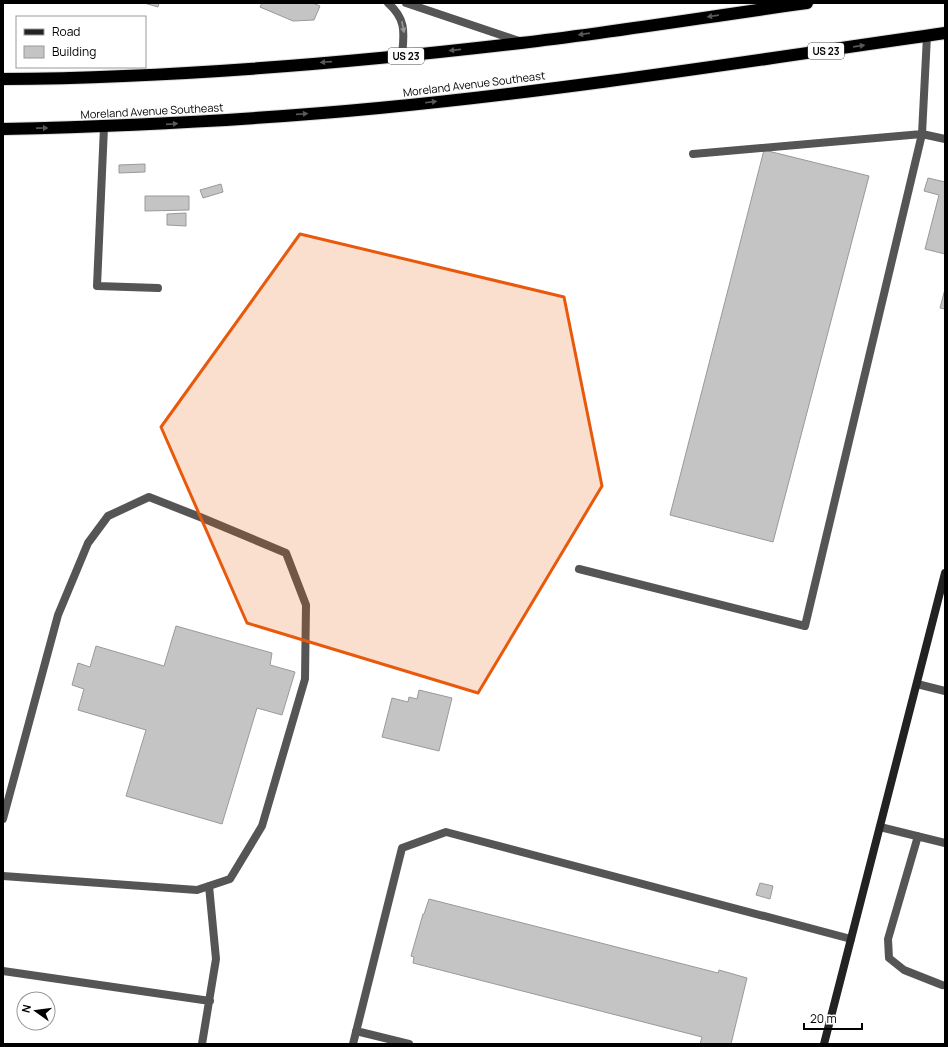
<svg xmlns="http://www.w3.org/2000/svg" width="948" height="1047" viewBox="0 0 948 1047" font-family="Manrope,sans-serif">
	<style>
		.building { fill: #c4c4c4; stroke: #999 }
		.lines { fill: none; stroke-linecap: round; stroke-linejoin: round }
		.highway-casing { stroke: #dbdbdb; stroke-width: 14 }
		.lane { stroke: #555; stroke-width: 8 }
		.street { stroke: #555; stroke-width: 8 }
		.secondary { stroke: #222; stroke-width: 8 }
		.highway { stroke: #000; stroke-width: 12 }
		.oneway { fill: #595959 }
		.oneway2 { fill: #999 }
		.marked { fill: #e8590c; fill-opacity: 0.2; stroke: #e8590c; stroke-width: 3; stroke-linejoin: round }
		.labels { text-anchor: middle; stroke-width: 3; stroke-linejoin: round; paint-order: stroke }
		.shield { fill: #fff; stroke: #4c4c4c; stroke-width: 1 }
		.shield-label { font-size: 10px; font-weight: bold; fill: #000 }
		.street-label { font-size: 11px; fill: #000; stroke: #fff }
	</style>
	<rect width="100%" height="100%" fill="#fff"/>
	<path class="building" d="M144,3H159L158,7Z
		M262,3H313L320,6L314,20L293,21L260,7Z
		M764,150L869,176L773,542L670,515Z
		M145,164V172L119,173V165Z
		M928,178L945,182V254L925,249L939,195L924,191Z
		M221,184L223,192L203,198L200,190Z
		M145,196H189V210L145,211Z
		M186,213V226L167,225V214Z
		M945,289V309L940,308Z
		M176,626L272,653L270,665L295,672L282,715L257,708L222,824L126,796L146,730L78,710L84,689L72,685L78,663L90,667L96,646L164,666Z
		M419,690L452,698L439,751L382,737L392,698L408,702L409,697L417,699Z
		M760,883L773,886L770,899L756,895Z
		M429,899L718,973L719,970L747,978L731,1044H700L702,1037L413,963L414,957L411,956L423,914H424Z"/>
	<g class="lines">
		<defs>
			<path id="highway" d="M3,79C176,78 350,63 521,43C617,32 712,16 807,3
				M3,129C128,126 254,120 379,108C568,90 756,60 945,33"/>
		</defs>
		<use href="#highway" class="highway-casing"/>
		<path class="lane" d="M927,36L922,134L945,139
			M104,127L97,286L158,288
			M579,569L805,626L922,134L693,154
			M917,684L945,691
			M3,819L58,615L88,543L108,516L149,497L200,517L286,553L306,605L305,679L262,826L230,879L197,890L3,876
			M880,827L945,843
			M918,836L888,939L889,958L904,970L942,985
			M3,971L210,1001
			M356,1031L409,1044
			M202,1044L216,959L209,886
			M353,1044L402,848L446,832L851,939"/>
		<path class="street" d="M388,3C407,20 404,33 402,56
			M406,3L519,41"/>
		<path class="secondary" d="M824,1044L945,573"/>
		<use href="#highway" class="highway"/>
	</g>
	<defs><path id="oneway-solid" d="M-6-.8H1V-3.2L6.5 0L1 3.2V.8H-6Z"/></defs>
	<g class="oneway">
		<use href="#oneway-solid" transform="translate(713 16) rotate(172)"/>
		<use href="#oneway-solid" transform="translate(584 34) rotate(172)"/>
		<use href="#oneway-solid" transform="translate(859 46) rotate(-8)"/>
		<use href="#oneway-solid" transform="translate(455 50) rotate(174)"/>
		<use href="#oneway-solid" transform="translate(326 62) rotate(176)"/>
		<use href="#oneway-solid" transform="translate(431 102) rotate(-7)"/>
		<use href="#oneway-solid" transform="translate(302 114) rotate(-4)"/>
		<use href="#oneway-solid" transform="translate(172 124) rotate(-4)"/>
		<use href="#oneway-solid" transform="translate(42 128) rotate(-1)"/>
	</g>
	<use class="oneway2" href="#oneway-solid" transform="translate(403 27) rotate(79)"/>
	<path class="marked" d="M300,234L564,297L602,486L478,693L247,623L161,427Z"/>
	<g class="labels">
		<g class="shield">
			<rect x="808" y="43" width="36" height="16" rx="3"/>
			<rect x="388" y="48" width="36" height="16" rx="3"/>
		</g>
		<g class="shield-label">
			<text x="826" y="55">US 23</text>
			<text x="406" y="60">US 23</text>
		</g>
		<g class="street-label">
			<text transform="translate(474 84) rotate(-7)" y="4">Moreland Avenue Southeast</text>
			<text transform="translate(152 111) rotate(-3)" y="4">Moreland Avenue Southeast</text>
		</g>
	</g>
	<rect width="948" height="1047" fill="none" stroke="#000000" stroke-width="8"/>
	<rect x="16" y="16" width="130" height="52" fill="#ffffff" stroke="#999999"/>
	<rect x="24" y="29" width="20" height="6" fill="#222222" stroke="#999999"/>
	<text x="52" y="36" font-size="12" fill="#000000">Road</text>
	<rect x="24" y="46" width="20" height="12" fill="#c4c4c4" stroke="#999999"/>
	<text x="52" y="56" font-size="12" fill="#000000">Building</text>
	<g transform="translate(36 1011) rotate(284)"><circle r="19" fill="#ffffff" stroke="#999999"/>
	<path d="M0-3L7 15L0 10L-7 15Z" fill="#000000"/>
	<text y="-6" font-size="11" font-weight="bold" text-anchor="middle" fill="#000000">N</text>
	</g>
	<path d="M804 1023v6h58v-6" fill="none" stroke="#000000" stroke-width="2"/>
	<text x="810" y="1023" font-size="12" fill="#000000" stroke="#ffffff" stroke-width="3" paint-order="stroke">20 m</text>
</svg>
